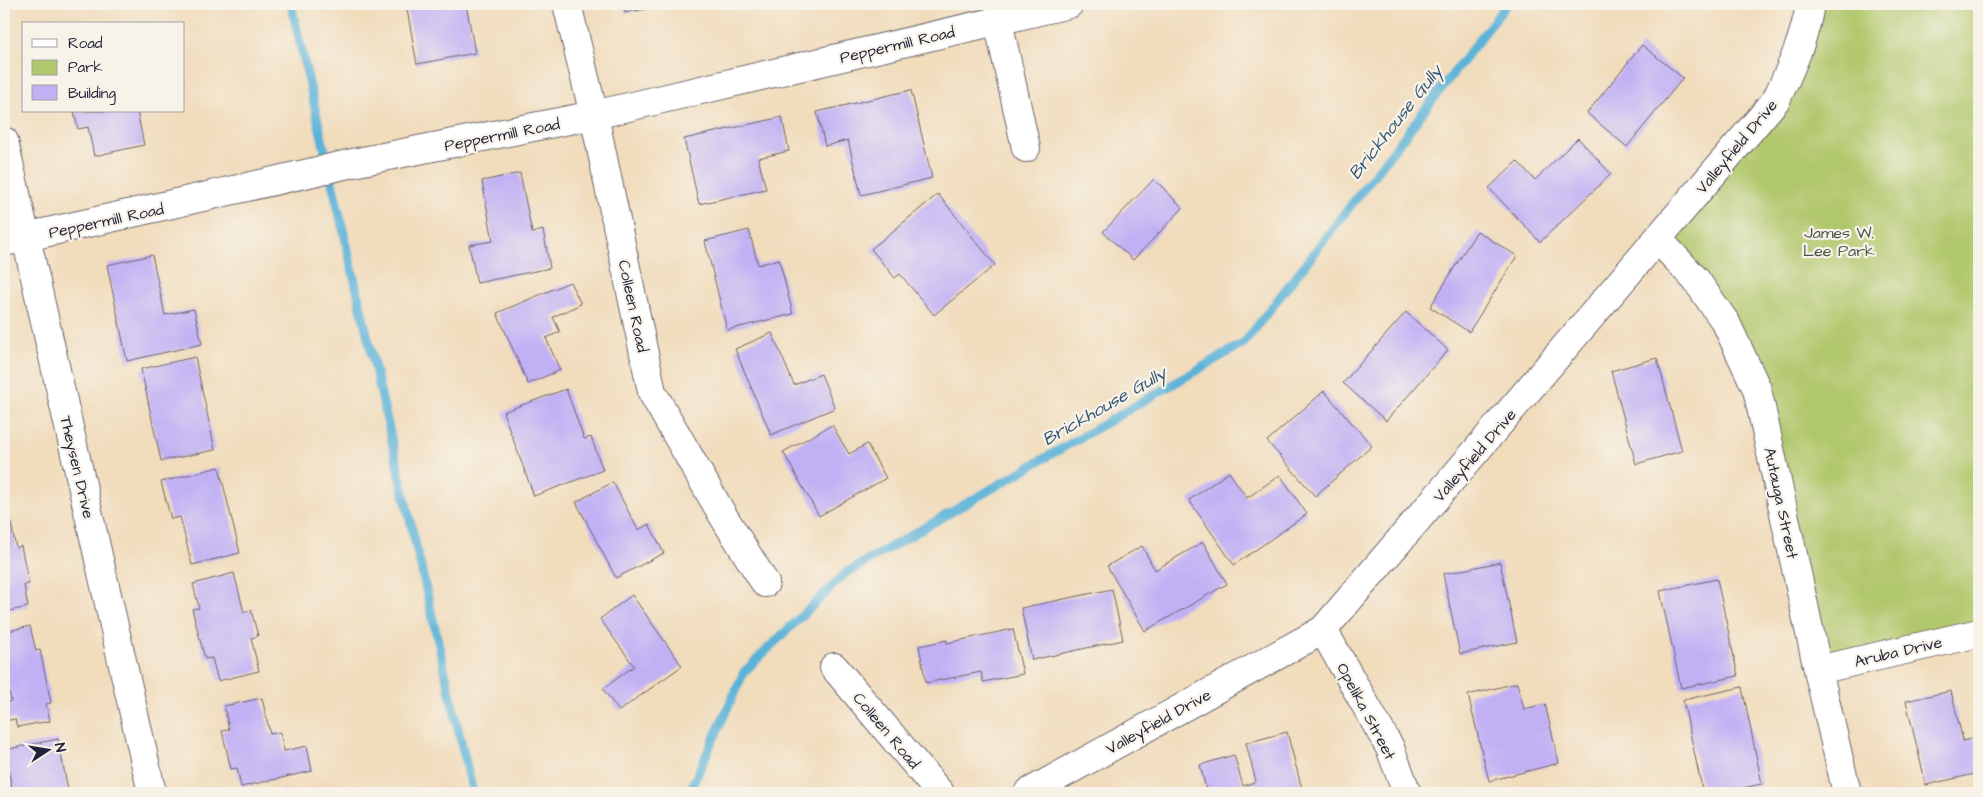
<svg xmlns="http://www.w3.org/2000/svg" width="1983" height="797" viewBox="0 0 1983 797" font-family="'Architects Daughter',sans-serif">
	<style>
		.green { fill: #b1c76c; stroke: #6a7454 }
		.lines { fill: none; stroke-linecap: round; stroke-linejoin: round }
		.stream { stroke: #5cb3d8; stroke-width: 9 }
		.building { fill: #c1b1f4 }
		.minor-casing { stroke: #6a6368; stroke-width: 30 }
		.minor { stroke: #fff; stroke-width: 28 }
		.labels { text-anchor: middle; stroke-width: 4.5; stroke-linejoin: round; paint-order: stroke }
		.street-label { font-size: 16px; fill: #22223b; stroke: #f7f3e8 }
		.park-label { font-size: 16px; fill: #4d544a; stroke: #f7f3e8 }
		.water-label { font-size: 18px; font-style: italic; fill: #365572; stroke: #f7f3e8 }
	</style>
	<rect width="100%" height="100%" fill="#f7f3e8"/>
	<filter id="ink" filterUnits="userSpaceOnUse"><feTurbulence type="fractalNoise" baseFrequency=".02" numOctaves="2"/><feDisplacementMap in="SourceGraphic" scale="10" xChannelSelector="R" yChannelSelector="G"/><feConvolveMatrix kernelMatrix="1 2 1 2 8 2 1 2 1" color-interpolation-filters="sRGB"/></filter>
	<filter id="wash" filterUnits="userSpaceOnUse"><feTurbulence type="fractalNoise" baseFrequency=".0096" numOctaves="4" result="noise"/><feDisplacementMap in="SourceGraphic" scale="20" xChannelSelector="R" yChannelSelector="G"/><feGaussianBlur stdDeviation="1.12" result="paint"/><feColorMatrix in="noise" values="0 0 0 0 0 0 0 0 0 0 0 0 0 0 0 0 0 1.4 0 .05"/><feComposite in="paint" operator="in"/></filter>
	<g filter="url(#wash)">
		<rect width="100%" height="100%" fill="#f1dcbc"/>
		<path class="green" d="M1810,4H1979V633L1818,670L1757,389L1658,239L1776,100Z"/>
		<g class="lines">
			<path class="stream" d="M291,4L473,793
				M689,793L744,672L846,573L1244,343L1507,4"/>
		</g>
		<g id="blocks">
			<path class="building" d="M406,4H466L475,53L417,64Z
				M623,4H664L665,5L625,13Z
				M1642,45L1683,78L1627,147L1587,113Z
				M911,90L932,178L861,195L848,140L825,146L817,112Z
				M74,111H137L144,145L94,156L88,127L78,129Z
				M782,117L789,151L758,158L766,189L699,204L684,139Z
				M1578,138L1611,174L1540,242L1489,188L1517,161L1535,180Z
				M520,173L532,233L543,230L550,268L477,283L469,245L493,241L482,181Z
				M1154,179L1183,208L1133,260L1103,232Z
				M938,194L995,265L934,315L900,274L895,278L871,249Z
				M749,230L758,265L779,259L793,314L727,330L705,241Z
				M1477,231L1517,256L1469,332L1430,307Z
				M152,255L165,315L194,309L202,344L127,361L107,265Z
				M570,282L581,304L553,317L560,332L546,338L560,370L528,384L497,313Z
				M1406,312L1448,350L1386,421L1343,383Z
				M772,333L794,385L821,374L835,408L771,435L735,349Z
				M195,357L215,450L161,461L141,369Z
				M1657,358L1682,451L1636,464L1611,371Z
				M566,389L584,439L591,437L603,470L534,496L503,412Z
				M1324,391L1372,446L1315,496L1267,441Z
				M832,425L849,454L867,444L886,478L819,516L783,452Z
				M219,467L240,553L192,565L180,517L171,519L161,482Z
				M1229,472L1247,498L1280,475L1307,514L1234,565L1189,500Z
				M613,482L638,530L649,524L664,553L616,578L576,502Z
				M10,519L16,548L21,546L29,584L24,585L28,607L4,612V520Z
				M1203,542L1227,584L1145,631L1107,566L1142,546L1155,570Z
				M1500,562L1517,642L1460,654L1443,574Z
				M234,573L244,612L251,610L258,636L251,638L259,671L218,681L212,658L205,659L192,609L199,608L193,584Z
				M1717,579L1738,676L1681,688L1660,591Z
				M1112,589L1123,640L1032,660L1021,608Z
				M632,595L682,666L619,711L603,689L634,666L600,619Z
				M30,626L36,651L40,650L51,703L46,704L50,721L17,727L15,719L4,721V703L11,701L9,691L4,692V632Z
				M1013,629L1023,674L983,682L981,672L926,683L919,646L947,640V643Z
				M1517,683L1524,709L1545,704L1559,763L1489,781L1468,695Z
				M1742,687L1762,784L1719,793H1703L1683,700Z
				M1951,691L1963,741L1979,737V773L1926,785L1906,701Z
				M262,698L270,734L280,732L284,751L307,746L312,771L241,787L237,768L231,769L222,731L229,730L224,706Z
				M1287,732L1303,793H1207L1200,765L1234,755L1243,786L1256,782L1246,743Z
				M58,739L68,790L57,793H13L4,750Z
				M285,789L286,793H272V792Z"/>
		</g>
	</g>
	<g filter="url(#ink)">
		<use href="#blocks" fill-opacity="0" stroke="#6a6368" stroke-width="1"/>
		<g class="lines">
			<defs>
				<path id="minor" d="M567,4L594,115L652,392L722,514L765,583
					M998,21L1026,148
					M4,141L152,793
					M1658,239L1696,280L1726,323L1757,389L1818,670L1847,793
					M4,242L353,163L594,115L1069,4
					M1323,630L1390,748L1407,793
					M834,667L940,793
					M1818,670L1979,633
					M1028,793L1323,630L1776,100C1791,68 1805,38 1810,4"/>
			</defs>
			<use href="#minor" class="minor-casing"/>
			<use href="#minor" class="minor"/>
		</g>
	</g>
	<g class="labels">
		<g class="street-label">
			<text transform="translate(897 44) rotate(-13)" y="6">Peppermill Road</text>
			<text transform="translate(502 134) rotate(-11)" y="6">Peppermill Road</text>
			<text transform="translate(1736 146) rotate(-50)" y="6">Valleyfield Drive</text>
			<text transform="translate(106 220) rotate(-12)" y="6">Peppermill Road</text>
			<text transform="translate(634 306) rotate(78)" y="6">Colleen Road</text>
			<text transform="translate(1474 455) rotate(-49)" y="6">Valleyfield Drive</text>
			<text transform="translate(78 467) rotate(77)" y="6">Theysen Drive</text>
			<text transform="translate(1782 503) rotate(78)" y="6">Autauga Street</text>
			<text transform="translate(1898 651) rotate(-13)" y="6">Aruba Drive</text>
			<text transform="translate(1367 711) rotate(62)" y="6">Opelika Street</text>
			<text transform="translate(1158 721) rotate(-29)" y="6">Valleyfield Drive</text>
			<text transform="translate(887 730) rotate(50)" y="6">Colleen Road</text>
		</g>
		<g class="park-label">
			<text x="1839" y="238">James W.<tspan x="1839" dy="18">Lee Park</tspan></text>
		</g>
		<g class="water-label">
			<text transform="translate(1395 122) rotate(-52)" y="6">Brickhouse Gully</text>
			<text transform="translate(1104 406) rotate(-30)" y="6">Brickhouse Gully</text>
		</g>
	</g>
	<rect width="1983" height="797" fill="none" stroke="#f7f3e8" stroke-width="20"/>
	<rect x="22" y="22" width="162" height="90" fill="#f7f3e8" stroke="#a29fa3"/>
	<rect x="32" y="39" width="25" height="8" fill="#ffffff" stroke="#a29fa3"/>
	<text x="68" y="48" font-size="15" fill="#22223b">Road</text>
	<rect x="32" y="60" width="25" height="15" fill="#b1c76c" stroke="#a29fa3"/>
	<text x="68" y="72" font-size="15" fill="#22223b">Park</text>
	<rect x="32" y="85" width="25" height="15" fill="#c1b1f4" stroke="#a29fa3"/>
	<text x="68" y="98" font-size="15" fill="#22223b">Building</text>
	<g transform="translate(48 750) rotate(78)" stroke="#f7f3e8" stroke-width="4" paint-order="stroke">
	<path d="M0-4L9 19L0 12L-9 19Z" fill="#22223b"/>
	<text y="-8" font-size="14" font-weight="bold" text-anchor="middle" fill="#22223b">N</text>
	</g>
</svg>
